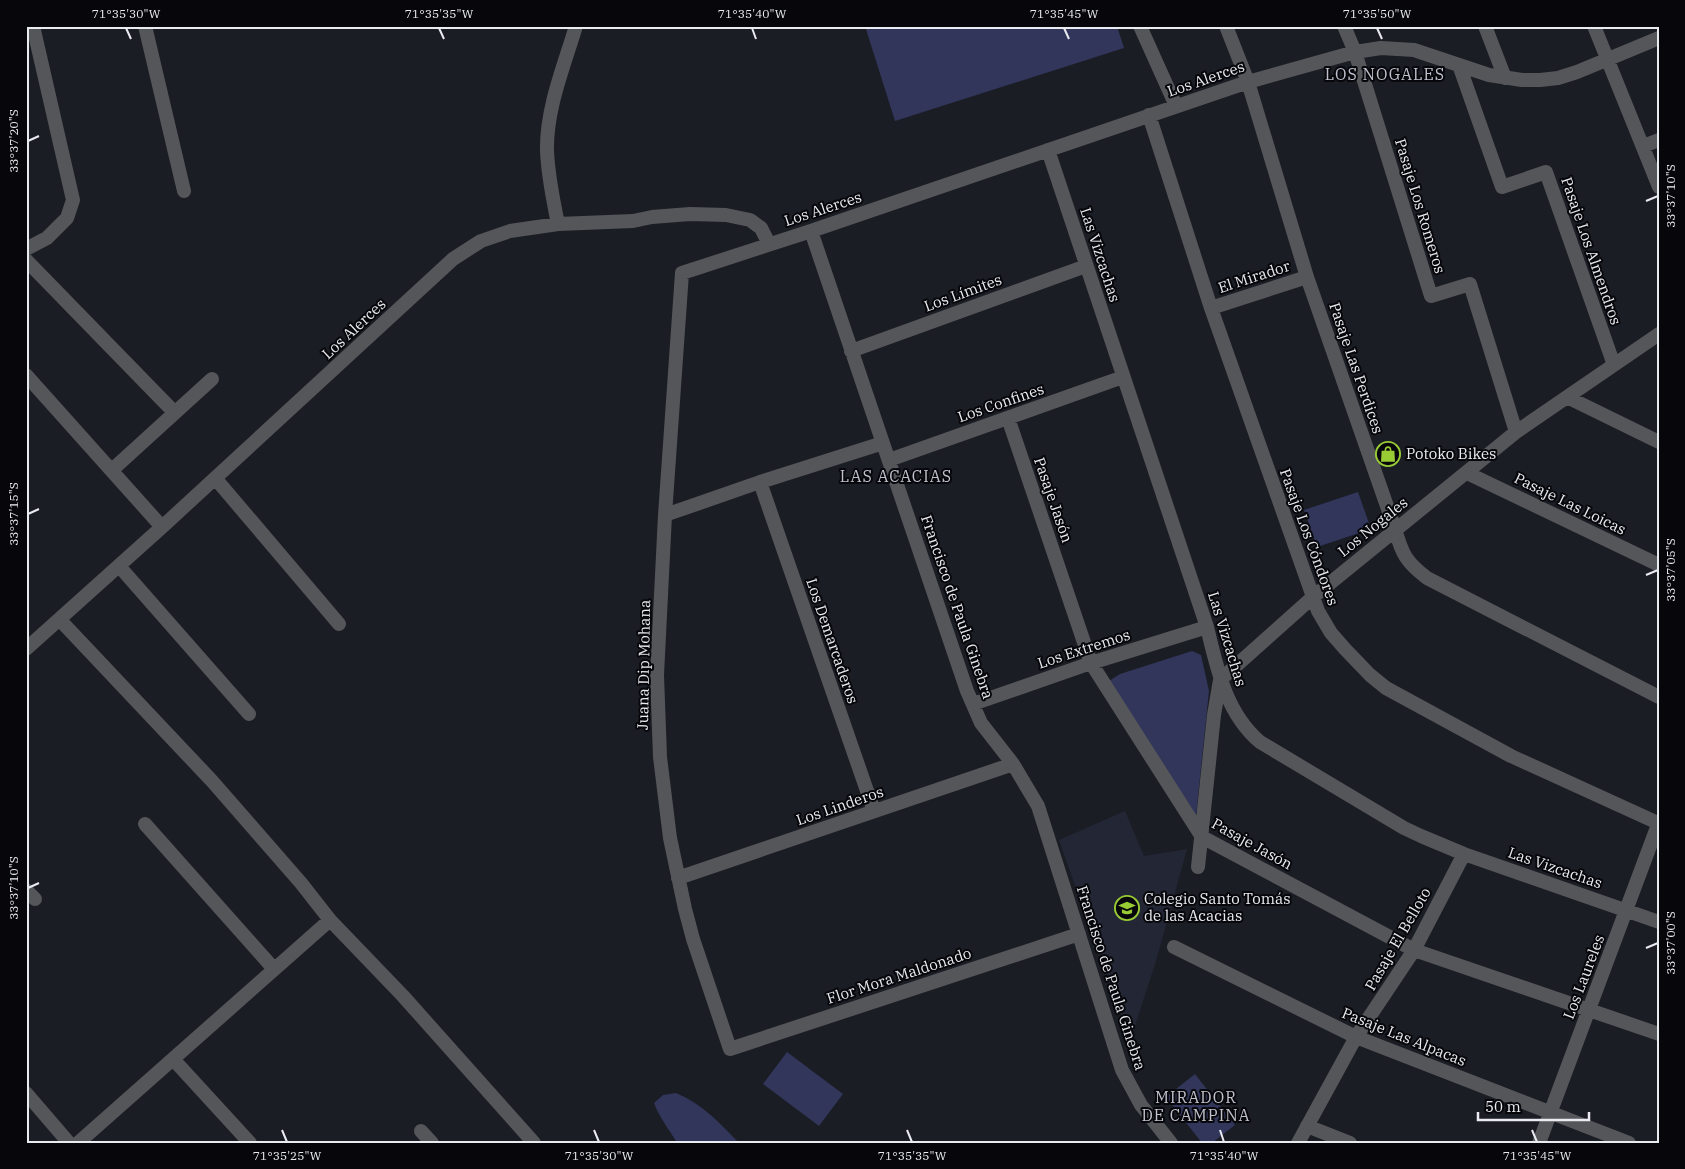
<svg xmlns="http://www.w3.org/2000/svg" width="1685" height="1169" viewBox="0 0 1685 1169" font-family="'IBM Plex Serif',serif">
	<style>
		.built { fill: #232634 }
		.green { fill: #31365a }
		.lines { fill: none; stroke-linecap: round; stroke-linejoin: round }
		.minor { stroke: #55565a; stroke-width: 14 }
		.ticks { fill: none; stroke: #e9ebf1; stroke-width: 2 }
		.labels { text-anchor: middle; stroke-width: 4; stroke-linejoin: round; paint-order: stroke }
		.street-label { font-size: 15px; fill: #e9ebf1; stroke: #07070b }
		.poi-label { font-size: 15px; fill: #e9ebf1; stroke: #07070b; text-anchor: start }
		.neighbourhood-label { font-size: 16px; letter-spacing: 1px; fill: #bfc1cd; stroke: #07070b }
		.neatline { fill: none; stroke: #e9ebf1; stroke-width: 2 }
		.ticks-label { font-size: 12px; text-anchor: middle; fill: #e9ebf1 }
	</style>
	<rect width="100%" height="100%" fill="#1b1d25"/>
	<path class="built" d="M1125,811L1144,856L1187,849L1156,961L1130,1041L1059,840Z"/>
	<path class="green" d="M865,26H1117L1124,48L895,121Z
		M1358,492L1371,529L1317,547L1304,510Z
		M1192,651L1201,655L1209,691L1196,816L1109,681L1120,674Z
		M787,1052L843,1094L819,1126L763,1084Z
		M1195,1074L1235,1125L1212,1143H1202L1166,1097Z
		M676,1093C701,1103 720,1123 739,1143H677C669,1129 659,1117 654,1103L663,1095Z"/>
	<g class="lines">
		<path class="minor" d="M145,26L184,191
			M1140,26L1176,106
			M1226,26L1248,82L1307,277L1395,529C1402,554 1406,562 1427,578L1659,697
			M1344,26L1355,52L1431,296L1470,284L1516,432
			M1485,26L1505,78
			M1594,26L1659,187
			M1459,65L1502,187L1546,172L1614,365
			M1149,115L1211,308L1318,611L1331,633L1345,649L1370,675L1386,688L1511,756L1658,823
			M1643,146L1659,140
			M1048,150L1207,627C1217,669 1226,713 1260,742L1404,828L1421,836L1464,854L1659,922
			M558,224C553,200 548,175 547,151C546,109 564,66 576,26
			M811,231L967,691L981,723L1013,764L1038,806L1122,1070L1141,1105L1171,1143
			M26,249L47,238L67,218L73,200L33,26
			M26,260L175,413
			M1211,308L1307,277
			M851,351L1086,266
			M26,375L162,527
			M1567,397L1659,442
			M1008,418L1091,663L1202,837L1414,950L1659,1034
			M889,460L1123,377
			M112,470L212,379
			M1467,473L1659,565
			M215,478L339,624
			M760,482L874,811
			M665,515L760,482L883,443
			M119,566L249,714
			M60,620L212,781L301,883L330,920L403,996L534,1143
			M26,649L162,527L453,259L481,241L510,231L558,224L633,221L652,217L690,214L726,215L750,220L761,228L769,244
			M973,704L1091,663L1207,627
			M145,824L274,969
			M1198,867L1214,715L1220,680L1313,597L1516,432L1659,334
			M678,878L1013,764
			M26,890L35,899
			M1079,934L730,1049L693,939L685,909L670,838L660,757L657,675L665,515L682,273L811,231L1248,82L1355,52L1381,48L1414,50L1489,75L1522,80H1540L1558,78L1577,72L1659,38
			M1174,947L1356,1037L1629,1143
			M173,1059L250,1143
			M26,1093L69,1143
			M1307,1126L1350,1143
			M421,1131L432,1143
			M78,1143L330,920
			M1298,1143L1356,1037L1414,950L1464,854
			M1539,1143L1659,822"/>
	</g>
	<path class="ticks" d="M126,28L131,39M439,28L444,39M752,28L756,39M1064,28L1069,39M1377,28L1382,39M28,141L39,136M1646,201L1658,196M28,514L39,509M1646,575L1658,570M28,888L39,883M1646,948L1658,943M282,1130L287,1142M594,1130L599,1142M907,1130L912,1142M1220,1130L1224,1142M1532,1130L1537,1142"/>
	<defs>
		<symbol id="shop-ring" viewBox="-11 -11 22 22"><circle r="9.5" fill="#07070b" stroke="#99cb35" stroke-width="1.5"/><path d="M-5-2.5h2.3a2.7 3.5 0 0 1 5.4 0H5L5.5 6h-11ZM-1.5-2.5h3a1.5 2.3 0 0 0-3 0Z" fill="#99cb35"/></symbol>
		<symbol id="school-ring" viewBox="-11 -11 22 22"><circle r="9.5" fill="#07070b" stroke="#99cb35" stroke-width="1.5"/><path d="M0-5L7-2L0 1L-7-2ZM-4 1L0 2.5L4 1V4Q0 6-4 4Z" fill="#99cb35"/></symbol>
	</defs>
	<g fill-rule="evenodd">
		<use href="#shop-ring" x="1374" y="440" width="28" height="28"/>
		<use href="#school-ring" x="1113" y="894" width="28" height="28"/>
	</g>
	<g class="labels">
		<g class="street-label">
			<text transform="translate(1206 79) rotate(-19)" y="5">Los Alerces</text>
			<text transform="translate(1420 206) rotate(73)" y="5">Pasaje Los Romeros</text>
			<text transform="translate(823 209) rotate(-18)" y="5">Los Alerces</text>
			<text transform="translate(1591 251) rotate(71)" y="5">Pasaje Los Almendros</text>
			<text transform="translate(1100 255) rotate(72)" y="5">Las Vizcachas</text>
			<text transform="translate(1254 277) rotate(-18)" y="5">El Mirador</text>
			<text transform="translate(963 293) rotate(-20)" y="5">Los Límites</text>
			<text transform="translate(354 329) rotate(-43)" y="5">Los Alerces</text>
			<text transform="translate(1356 368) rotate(71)" y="5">Pasaje Las Perdices</text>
			<text transform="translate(1001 403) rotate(-19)" y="5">Los Confines</text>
			<text transform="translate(1053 500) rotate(71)" y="5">Pasaje Jasón</text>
			<text transform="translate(1570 504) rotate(26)" y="5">Pasaje Las Loicas</text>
			<text transform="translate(1373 527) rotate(-39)" y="5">Los Nogales</text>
			<text transform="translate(1309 537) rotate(70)" y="5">Pasaje Los Cóndores</text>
			<text transform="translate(957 607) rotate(71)" y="5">Francisco de Paula Ginebra</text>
			<text transform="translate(1227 639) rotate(73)" y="5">Las Vizcachas</text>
			<text transform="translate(832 641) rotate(71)" y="5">Los Demarcaderos</text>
			<text transform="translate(1084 649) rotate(-18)" y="5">Los Extremos</text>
			<text transform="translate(644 665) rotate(-89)" y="5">Juana Dip Mohana</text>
			<text transform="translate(840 806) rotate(-19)" y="5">Los Linderos</text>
			<text transform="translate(1252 844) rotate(29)" y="5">Pasaje Jasón</text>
			<text transform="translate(1555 868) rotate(19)" y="5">Las Vizcachas</text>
			<text transform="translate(1398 939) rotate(-60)" y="5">Pasaje El Belloto</text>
			<text transform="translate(899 976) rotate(-18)" y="5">Flor Mora Maldonado</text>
			<text transform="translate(1584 977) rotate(-69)" y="5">Los Laureles</text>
			<text transform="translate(1111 978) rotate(72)" y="5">Francisco de Paula Ginebra</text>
			<text transform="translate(1404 1037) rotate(22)" y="5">Pasaje Las Alpacas</text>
		</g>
		<g class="poi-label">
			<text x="1406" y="459">Potoko Bikes</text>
			<text x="1144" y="904">Colegio Santo Tomás<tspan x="1144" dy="17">de las Acacias</tspan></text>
		</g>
		<g class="neighbourhood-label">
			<text x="1385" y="80">LOS NOGALES</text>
			<text x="896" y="482">LAS ACACIAS</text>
			<text x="1196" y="1103">MIRADOR<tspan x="1196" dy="18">DE CAMPINA</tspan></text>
		</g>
	</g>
	<rect width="1685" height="1169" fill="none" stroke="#07070b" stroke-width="55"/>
	<path d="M1478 1112v8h111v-8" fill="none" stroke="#e9ebf1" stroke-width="2.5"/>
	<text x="1485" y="1112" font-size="15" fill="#e9ebf1" stroke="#07070b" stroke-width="4" paint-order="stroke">50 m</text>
	<rect x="28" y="28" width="1630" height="1114" class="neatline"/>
	<g class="ticks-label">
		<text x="126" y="18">71°35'30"W</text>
		<text x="439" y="18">71°35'35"W</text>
		<text x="752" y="18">71°35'40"W</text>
		<text x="1064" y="18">71°35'45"W</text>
		<text x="1377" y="18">71°35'50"W</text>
		<text transform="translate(14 141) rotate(-90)" y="4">33°37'20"S</text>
		<text transform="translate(1671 196) rotate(-90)" y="4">33°37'10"S</text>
		<text transform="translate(14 514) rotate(-90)" y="4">33°37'15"S</text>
		<text transform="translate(1671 570) rotate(-90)" y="4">33°37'05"S</text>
		<text transform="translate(14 888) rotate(-90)" y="4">33°37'10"S</text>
		<text transform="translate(1671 943) rotate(-90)" y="4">33°37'00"S</text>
		<text x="287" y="1160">71°35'25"W</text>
		<text x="599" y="1160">71°35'30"W</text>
		<text x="912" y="1160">71°35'35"W</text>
		<text x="1224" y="1160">71°35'40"W</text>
		<text x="1537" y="1160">71°35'45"W</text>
	</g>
</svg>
